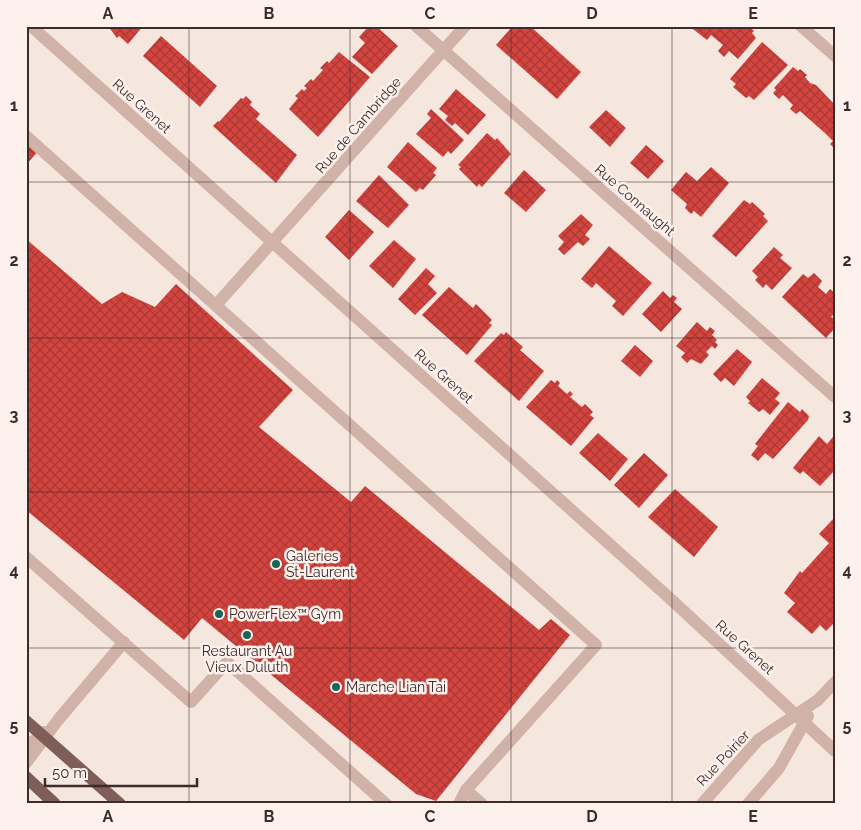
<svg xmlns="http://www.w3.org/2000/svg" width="861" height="830" viewBox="0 0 861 830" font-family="Raleway,sans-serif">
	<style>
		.building { fill: url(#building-cross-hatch) }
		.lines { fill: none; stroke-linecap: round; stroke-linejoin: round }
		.minor { stroke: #d0b2a8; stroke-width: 12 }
		.major { stroke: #7f5d58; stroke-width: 12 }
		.grid { fill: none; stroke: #3c2b29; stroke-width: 1; stroke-opacity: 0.55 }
		.poi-dot { fill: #196358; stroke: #fcf1ec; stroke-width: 2 }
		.labels { text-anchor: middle; stroke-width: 5; stroke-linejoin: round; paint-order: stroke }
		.street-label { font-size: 14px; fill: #3c2b29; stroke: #fcf1ec }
		.poi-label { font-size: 14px; fill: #3c2b29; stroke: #fcf1ec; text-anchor: start }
		.neatline { fill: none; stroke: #3c2b29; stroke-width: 2 }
		.grid-label { font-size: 16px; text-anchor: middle; font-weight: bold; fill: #3c2b29 }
	</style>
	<defs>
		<pattern id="building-cross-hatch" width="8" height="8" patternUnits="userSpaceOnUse" patternTransform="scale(1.25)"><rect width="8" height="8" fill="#d3443f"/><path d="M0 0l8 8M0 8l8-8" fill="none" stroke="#ac3935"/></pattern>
	</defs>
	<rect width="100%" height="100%" fill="#f5e6de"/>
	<path class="building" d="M108,26H143L128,44L119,36L117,38Z
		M369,26H376L398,46L372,74L352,57L365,43L359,37Z
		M513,26H530L581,72L557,99L496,45Z
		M689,26H749L754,31L752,33L756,38L738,59L729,51L724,57L718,51L723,45L711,35L707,40Z
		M161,36L217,86L200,107L143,56Z
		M762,42L788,65L754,100L749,96L746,98L733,87L736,84L730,79Z
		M339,52L370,77L318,137L289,109L298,98L295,96L302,89L304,91L307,88L304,86L311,79L313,81L323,70L320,68L327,61L329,63Z
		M793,67L798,71L800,69L807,75L805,77L810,83L816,85L835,105V149L830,144L833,141L826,134L800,111L796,114L790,109L793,105L783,95L779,99L773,93L776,90L774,88Z
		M456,89L486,115L468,135L455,123L452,126L445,120L448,116L439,109Z
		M246,96L252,102L250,105L260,114L256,119L297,155L276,183L213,126L218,121L219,122L241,98L243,99Z
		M431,109L464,140L451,154L448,151L443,157L416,134L431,118L427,114Z
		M606,110L626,128L610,147L589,127Z
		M487,133L495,140L497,138L511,154L482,187L479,184L477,187L459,169L461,167L458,165Z
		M26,140L39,150L26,165Z
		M408,142L437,168L433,173L436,175L423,190L420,188L416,192L387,167Z
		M646,145L664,161L648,179L630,163Z
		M711,167L729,183L701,217L694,211L691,214L685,208L687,204L671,190L686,172L697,181Z
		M524,170L546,190L526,212L504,193Z
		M379,175L409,205L388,228L356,201Z
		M744,200L750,204L752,202L765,214L763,216L768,221L736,257L712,236Z
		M349,210L374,232L349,260L325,237Z
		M581,214L593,225L585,235L590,239L583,246L578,242L564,255L558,249L564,242L558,236Z
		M26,239L102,304L122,292L155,307L176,284L293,390L259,427L351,502L365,486L539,630L551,619L570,635L436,801L416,794L202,618L184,640L26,510Z
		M394,240L416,259L393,288L369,266Z
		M609,246L652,283L623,316L612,306L616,301L596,283L592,288L581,279Z
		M774,247L783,255L780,258L792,268L772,290L766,284L763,288L755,280L758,277L752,271Z
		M426,268L435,276L428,284L437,293L415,315L398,299Z
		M814,273L822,281L818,287L826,294L830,289L835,293V313L831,317L835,319V328L826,338L782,297L803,274L808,278Z
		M449,287L473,308L476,304L492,320L489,323L492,325L467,355L422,315Z
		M663,291L670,298L673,295L677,298L674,302L682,309L661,332L642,314Z
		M697,322L707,331L710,327L715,331L712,335L717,340L715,342L718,345L715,349L712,346L706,352L709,355L701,364L691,359L687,363L681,357L685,353L676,346Z
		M506,332L523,347L520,350L544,371L519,401L474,361L501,333L504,335Z
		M635,345L653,361L640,377L621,361Z
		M737,349L752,362L734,386L725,378L721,382L713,374Z
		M762,378L780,393L775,399L780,403L770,415L763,409L759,412L748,403L750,401L746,397Z
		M551,380L555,383L557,380L560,383L558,386L567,394L570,391L573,394L570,397L582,407L585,404L593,412L590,415L594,418L571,446L526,407Z
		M788,402L800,412L802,409L809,416L808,420L773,459L765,453L758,461L751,455L758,446L755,444Z
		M598,433L628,459L610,481L579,453Z
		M819,436L827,444L833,437L835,439V470L820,486L803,471L800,474L793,468Z
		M644,453L668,475L639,508L614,485Z
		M675,489L718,527L694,557L648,517Z
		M834,518L835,622L826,631L820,625L812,634L787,612L795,603L784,593L800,571L802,573L829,543L819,534Z"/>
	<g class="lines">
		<path class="minor" d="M31,26L664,593L835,751
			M416,26L835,397
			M801,26L835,56
			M26,136L596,645L466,790L459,804
			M216,305L465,26
			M26,557L191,702L227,662L386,804
			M26,748L43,732
			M26,763L58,720L124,642
			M466,790L482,804
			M702,804L758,740L818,700L835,682
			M748,804L779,768L808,716"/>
		<path class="major" d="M26,721L120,804
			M26,777L55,804"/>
	</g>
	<path class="grid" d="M189,26V804M350,26V804M511,26V804M672,26V804M26,182H835M26,338H835M26,492H835M26,648H835"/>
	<g class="poi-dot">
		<circle cx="276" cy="564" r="5"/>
		<circle cx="219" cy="614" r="5"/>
		<circle cx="247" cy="635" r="5"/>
		<circle cx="336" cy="687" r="5"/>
	</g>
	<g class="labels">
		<g class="street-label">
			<text transform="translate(142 106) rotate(42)" y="5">Rue Grenet</text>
			<text transform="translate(358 125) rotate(-49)" y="5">Rue de Cambridge</text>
			<text transform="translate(635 200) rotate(41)" y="5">Rue Connaught</text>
			<text transform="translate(444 376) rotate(42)" y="5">Rue Grenet</text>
			<text transform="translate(745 647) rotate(42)" y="5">Rue Grenet</text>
			<text transform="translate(723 758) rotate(-47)" y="5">Rue Poirier</text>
		</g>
		<g class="poi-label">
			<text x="286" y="561">Galeries<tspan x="286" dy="16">St-Laurent</tspan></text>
			<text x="229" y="619">PowerFlex™ Gym</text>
			<text x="247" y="656" text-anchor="middle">Restaurant Au<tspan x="247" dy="16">Vieux Duluth</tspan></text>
			<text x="346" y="692">Marche Lian Tai</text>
		</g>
	</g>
	<rect width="861" height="830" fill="none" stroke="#fcf1ec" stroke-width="55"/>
	<path d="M45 778v8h152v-8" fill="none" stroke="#3c2b29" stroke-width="2.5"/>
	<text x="52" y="778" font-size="15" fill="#3c2b29" stroke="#fcf1ec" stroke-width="4" paint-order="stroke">50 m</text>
	<rect x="28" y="28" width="806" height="774" class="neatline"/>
	<g class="grid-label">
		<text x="108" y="19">A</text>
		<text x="269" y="19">B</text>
		<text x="430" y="19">C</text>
		<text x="592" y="19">D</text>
		<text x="753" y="19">E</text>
		<text x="14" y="111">1</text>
		<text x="847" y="111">1</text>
		<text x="14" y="266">2</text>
		<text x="847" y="266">2</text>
		<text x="14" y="421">3</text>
		<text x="847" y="421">3</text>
		<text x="14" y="576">4</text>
		<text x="847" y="576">4</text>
		<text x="14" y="731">5</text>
		<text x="847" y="731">5</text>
		<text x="108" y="822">A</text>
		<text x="269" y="822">B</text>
		<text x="430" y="822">C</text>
		<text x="592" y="822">D</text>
		<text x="753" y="822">E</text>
	</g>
</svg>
